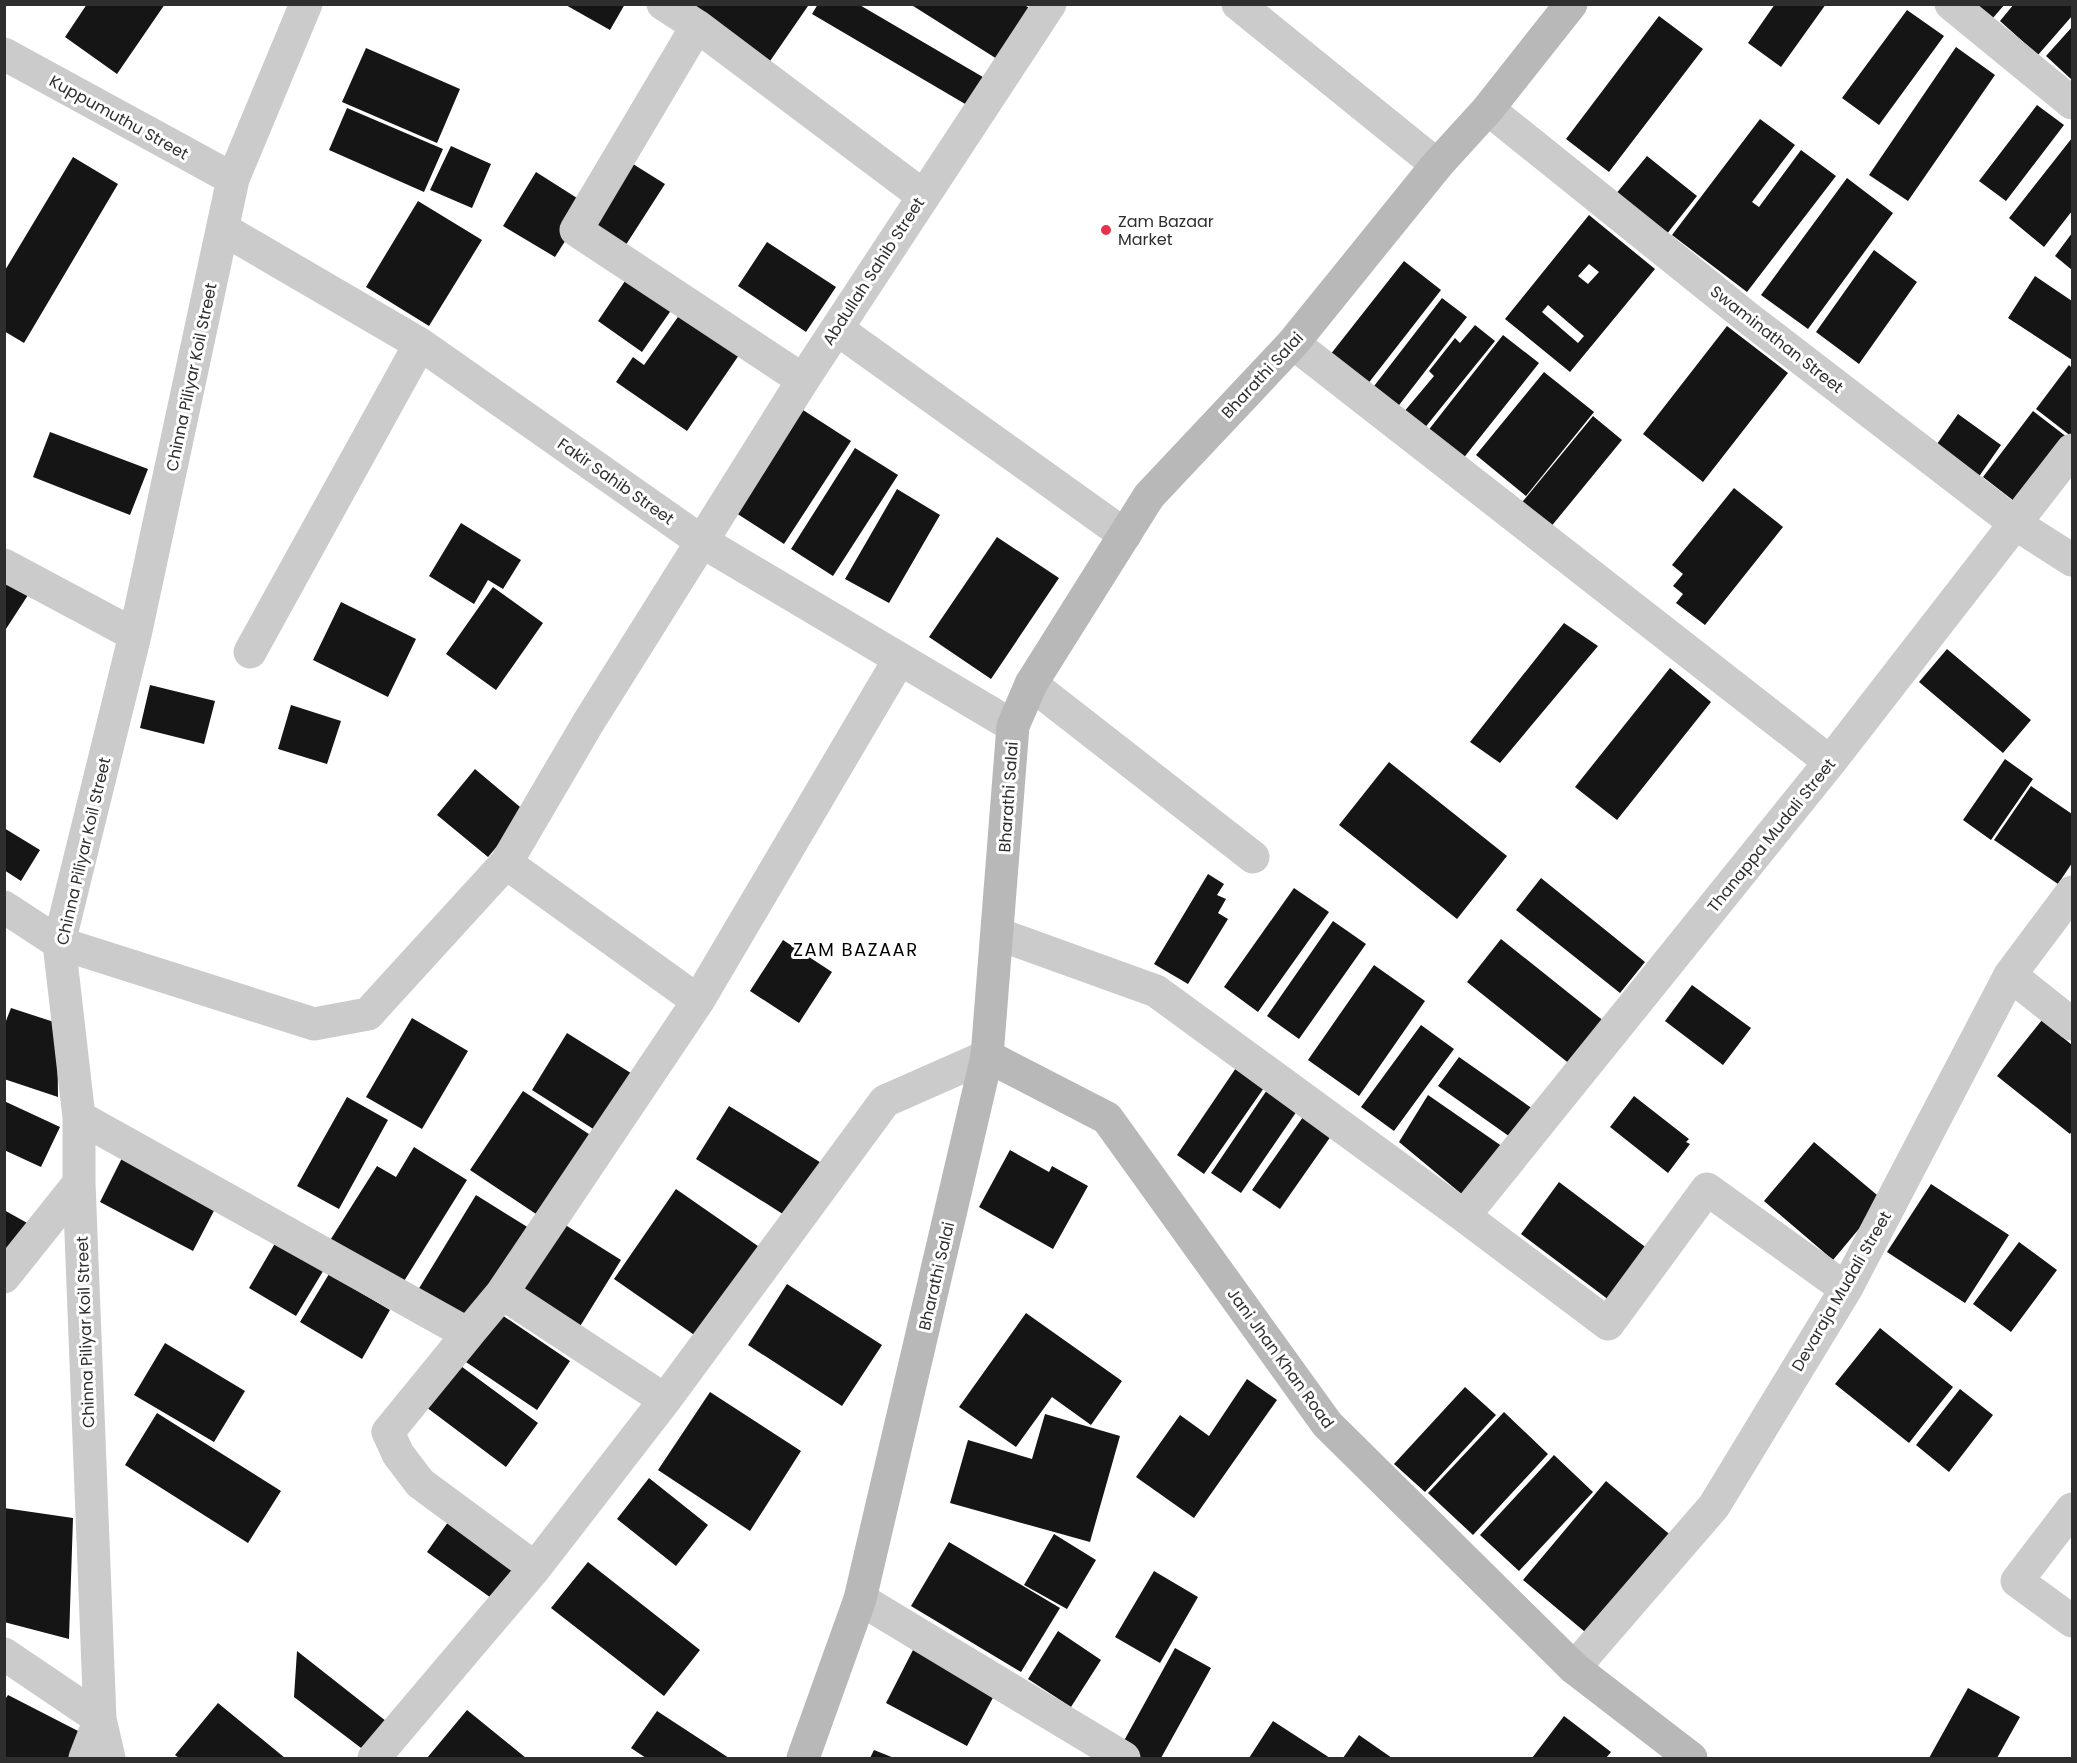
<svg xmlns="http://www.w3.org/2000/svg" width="2077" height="1763" viewBox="0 0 2077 1763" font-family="Poppins,sans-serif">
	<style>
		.building { fill: #151515; fill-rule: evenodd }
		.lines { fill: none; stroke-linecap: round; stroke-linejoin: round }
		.street { stroke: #cbcbcb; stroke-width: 33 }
		.secondary { stroke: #b8b8b8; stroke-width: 33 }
		.poi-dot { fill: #e5314c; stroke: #fff; stroke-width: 2 }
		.labels { text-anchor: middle; stroke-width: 6; stroke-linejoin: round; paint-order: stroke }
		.street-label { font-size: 16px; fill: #2e2e2e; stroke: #fff }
		.poi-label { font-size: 16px; fill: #2e2e2e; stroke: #fff; text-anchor: start }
		.neighbourhood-label { font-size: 18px; letter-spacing: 1.5px; fill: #000; stroke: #fff }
	</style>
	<rect width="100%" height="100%" fill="#fff"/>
	<path class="building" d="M87,4H165L117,74L65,37Z
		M564,4H625L610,30Z
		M681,4H806L808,6L768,64Z
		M818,4H858L988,80L972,108L812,14Z
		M910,4H1023L1037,13L1005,64Z
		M1775,4H1826L1781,67L1748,43Z
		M1963,4H2005L1986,26Z
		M2014,4H2072V16L2038,55L2000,21Z
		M1907,10L1944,36L1879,125L1842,98Z
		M1659,16L1703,49L1609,172L1566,139Z
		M2072,27V80L2046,56Z
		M1956,47L1995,75L1908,201L1869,175Z
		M366,48L460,89L437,143L342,102Z
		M2037,105L2064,125L2006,201L1979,181Z
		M347,108L443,149L424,192L329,150Z
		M1760,119L1795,145L1752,202L1759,207L1801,150L1836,176L1747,292L1672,235Z
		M2072,138V211L2044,247L2009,218Z
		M451,146L491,164L472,208L430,190Z
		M1647,156L1697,196L1666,235L1615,195Z
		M73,157L118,184L24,343L4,331V272Z
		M625,159L665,184L620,254L581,229Z
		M536,172L588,205L555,257L503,226Z
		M1847,178L1893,213L1808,329L1761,295Z
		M418,201L482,240L429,326L366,287Z
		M1589,215L1655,269L1570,372L1505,319ZM1589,264L1599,272L1588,284L1578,276ZM1548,305L1584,336L1578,343L1542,312Z
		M2072,233V270L2055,256Z
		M767,242L836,287L806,332L738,286Z
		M1874,250L1917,282L1859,364L1816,332Z
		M1404,261L1441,290L1367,385L1330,355Z
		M2035,276L2072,301V360L2008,318Z
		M627,278L672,309L642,352L598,321Z
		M1442,298L1467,317L1396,409L1371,390Z
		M680,314L739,355L687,431L616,382L633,357L644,365Z
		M1475,325L1495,341L1423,430L1403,413L1434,376L1429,371L1455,338L1460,343Z
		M1727,326L1788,373L1703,482L1643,434Z
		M1503,335L1539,363L1462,460L1427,432Z
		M2069,365L2072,368V437L2036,409Z
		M1544,372L1594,412L1526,496L1476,455Z
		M803,410L851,441L784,544L736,513Z
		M2033,411L2072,441L2023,508L1983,477Z
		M1958,414L2001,445L1973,485L1930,454Z
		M1593,416L1622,440L1545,534L1515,511Z
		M50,432L148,469L130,515L33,477Z
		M855,448L898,475L833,576L791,549Z
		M1734,488L1783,527L1705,625L1676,603L1683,594L1673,586L1683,574L1672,565Z
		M897,489L940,515L889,603L845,579Z
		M461,523L521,560L503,589L488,580L474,604L429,576Z
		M997,537L1059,578L991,679L929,637Z
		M4,576L30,592L4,632Z
		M493,587L543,623L496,690L446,654Z
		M341,602L416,639L388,697L313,660Z
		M1564,623L1598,646L1500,763L1470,742Z
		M1947,649L2031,720L2003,753L1919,682Z
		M1670,668L1711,702L1617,820L1575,787Z
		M150,685L215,701L204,744L140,728Z
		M291,705L341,721L327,764L278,749Z
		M2005,759L2033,779L1991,840L1963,820Z
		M1389,762L1507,856L1457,919L1339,825Z
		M475,769L526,812L488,857L437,815Z
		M2031,786L2072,814V863L2058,884L1994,840Z
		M4,828L40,850L21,881L4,870Z
		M1208,874L1224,884L1217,895L1226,899L1218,913L1228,919L1188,984L1154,964Z
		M1541,878L1645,962L1620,993L1516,910Z
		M1294,888L1329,912L1258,1012L1224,987Z
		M1333,921L1366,944L1299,1039L1267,1016Z
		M1501,939L1605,1022L1571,1065L1467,982Z
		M783,940L832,972L799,1023L750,991Z
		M1374,965L1425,1001L1359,1096L1308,1060Z
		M1692,985L1751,1028L1723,1065L1665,1021Z
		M11,1008L57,1023L58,1097L4,1079V1026Z
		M412,1018L468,1051L422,1129L366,1097Z
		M2042,1020L2072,1045V1131L2070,1134L1997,1076Z
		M1421,1025L1454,1049L1394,1131L1361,1107Z
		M567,1033L634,1075L598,1132L532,1090Z
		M1459,1057L1533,1109L1513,1139L1438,1086Z
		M1238,1065L1266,1085L1204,1174L1177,1155Z
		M1269,1087L1299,1108L1241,1193L1211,1173Z
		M523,1091L598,1140L545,1220L470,1170Z
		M1428,1095L1506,1149L1464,1196L1399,1142Z
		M1634,1096L1689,1139L1686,1142L1690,1144L1668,1173L1610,1127Z
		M347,1097L388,1120L339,1209L297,1186Z
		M4,1101L60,1127L41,1167L4,1150Z
		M729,1106L823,1164L789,1218L696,1159Z
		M1303,1117L1331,1136L1280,1209L1252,1190Z
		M1814,1142L1883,1200L1833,1260L1764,1201Z
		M414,1147L467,1180L401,1286L329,1242L377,1166L396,1177Z
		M1010,1150L1049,1172L1052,1166L1088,1186L1053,1249L979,1207Z
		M123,1156L217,1205L193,1251L100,1202Z
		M1559,1182L1652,1252L1613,1303L1521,1234Z
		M1931,1184L2009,1235L1965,1303L1887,1252Z
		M676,1189L765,1251L703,1341L614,1279Z
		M476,1195L529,1228L471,1323L418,1290Z
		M4,1210L29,1224L4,1258Z
		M559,1221L621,1260L579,1328L516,1288Z
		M277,1240L325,1268L296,1316L249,1288Z
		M2019,1242L2057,1270L2011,1332L1973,1304Z
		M329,1274L390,1310L362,1359L300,1322Z
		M787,1284L882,1345L842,1406L748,1345Z
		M496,1311L570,1361L537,1410L463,1360Z
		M1026,1313L1122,1381L1091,1425L1052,1397L1016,1447L959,1407Z
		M1880,1328L1953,1387L1909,1443L1835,1384Z
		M165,1343L245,1391L214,1442L134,1395Z
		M450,1358L538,1423L506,1467L418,1401Z
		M1247,1379L1277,1400L1194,1518L1136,1477L1180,1415L1209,1436Z
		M1465,1387L1496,1415L1425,1492L1394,1464Z
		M1960,1389L1993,1415L1949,1472L1916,1445Z
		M710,1392L801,1451L750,1531L658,1470Z
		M1504,1412L1548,1454L1473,1535L1428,1493Z
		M157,1413L281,1491L248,1543L125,1465Z
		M1045,1414L1120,1436L1090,1542L950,1503L968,1440L1032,1459Z
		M1554,1455L1593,1492L1519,1571L1480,1535Z
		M649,1478L708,1525L676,1566L617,1519Z
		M1606,1481L1674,1538L1591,1637L1523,1580Z
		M4,1508L73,1518L69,1639L4,1622Z
		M453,1515L521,1563L494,1600L427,1552Z
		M1054,1534L1096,1560L1067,1609L1024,1585Z
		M949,1542L1060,1608L1021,1672L911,1606Z
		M588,1562L700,1650L664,1696L551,1608Z
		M1154,1571L1198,1597L1160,1663L1115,1637Z
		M1058,1631L1101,1660L1071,1707L1028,1679Z
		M1175,1648L1211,1668L1161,1758H1138L1120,1748Z
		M913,1650L995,1694L967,1746L886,1703Z
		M297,1651L391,1725L369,1754L294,1697Z
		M1968,1688L2020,1717L1997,1758H1929Z
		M8,1695L82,1733L69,1758H4V1701Z
		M218,1703L285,1758H179L175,1755Z
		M467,1710L526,1758H427Z
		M657,1711L729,1758H646L631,1748Z
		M1564,1716L1611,1752L1606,1758H1532Z
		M1273,1721L1330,1758H1249Z
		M1359,1735L1392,1758H1343Z
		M874,1750L894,1758H870Z"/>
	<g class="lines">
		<path class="street" d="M663,4L697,26L922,195
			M1238,4L1437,165
			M1951,4L2072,103
			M697,26L576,230L803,380
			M4,54L233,179
			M1488,109L1748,318L2016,524L2072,560
			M223,229L420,344L701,541L1013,726
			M837,329L1125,535
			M1293,343L1830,762
			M4,565L135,635
			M250,652L420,344
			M1031,684L1253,857
			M506,863L698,1001
			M4,907L59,943L314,1024L368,1014L506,863L588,723L803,380L1050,4
			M998,934L1156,991L1464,1216L1608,1324L1707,1189L1846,1289
			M2010,975L2072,1024
			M79,1117L468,1334L502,1293L698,1001L899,660
			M1464,1216L1830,762L2072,450
			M4,1277L79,1183
			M502,1293L665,1400
			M468,1334L388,1432L398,1454L420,1483L535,1568
			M2072,1509L2017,1581L2072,1621
			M860,1599L1124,1758
			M4,1654L100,1719L85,1758
			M1574,1668L1714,1506L1846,1289L2010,975L2072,892
			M109,1758L100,1719L79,1183V1117L59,943L135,635L233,179L306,4
			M374,1758L535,1568L665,1400L885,1101L987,1056"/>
		<path class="secondary" d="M987,1056L1107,1118L1327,1424L1574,1668L1691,1758
			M803,1758L860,1599L987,1056L1013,726L1031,684L1149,496L1293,343L1437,165L1488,109L1571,4"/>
	</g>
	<circle class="poi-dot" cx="1106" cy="230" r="6"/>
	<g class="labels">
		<g class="street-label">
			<text transform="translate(119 117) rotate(29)" y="6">Kuppumuthu Street</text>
			<text transform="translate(873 271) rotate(-57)" y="6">Abdullah Sahib Street</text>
			<text transform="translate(1777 339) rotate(38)" y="6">Swaminathan Street</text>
			<text transform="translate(1262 375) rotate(-47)" y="6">Bharathi Salai</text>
			<text transform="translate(191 377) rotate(-78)" y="6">Chinna Piliyar Koil Street</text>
			<text transform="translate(616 481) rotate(35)" y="6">Fakir Sahib Street</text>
			<text transform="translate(1008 797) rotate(-86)" y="6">Bharathi Salai</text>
			<text transform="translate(1771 835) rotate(-51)" y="6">Thanappa Mudali Street</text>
			<text transform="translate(83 851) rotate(-77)" y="6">Chinna Piliyar Koil Street</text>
			<text transform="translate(936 1276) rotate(-77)" y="6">Bharathi Salai</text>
			<text transform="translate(1841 1291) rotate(-60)" y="6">Devaraja Mudali Street</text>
			<text transform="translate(85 1332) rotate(-92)" y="6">Chinna Piliyar Koil Street</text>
			<text transform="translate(1281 1358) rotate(54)" y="6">Jani Jhan Khan Road</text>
		</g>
		<g class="poi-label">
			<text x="1118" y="227">Zam Bazaar<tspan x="1118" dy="18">Market</tspan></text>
		</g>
		<g class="neighbourhood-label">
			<text x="856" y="956">ZAM BAZAAR</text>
		</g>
	</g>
	<rect width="2077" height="1763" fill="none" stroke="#2e2e2e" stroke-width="12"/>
</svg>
